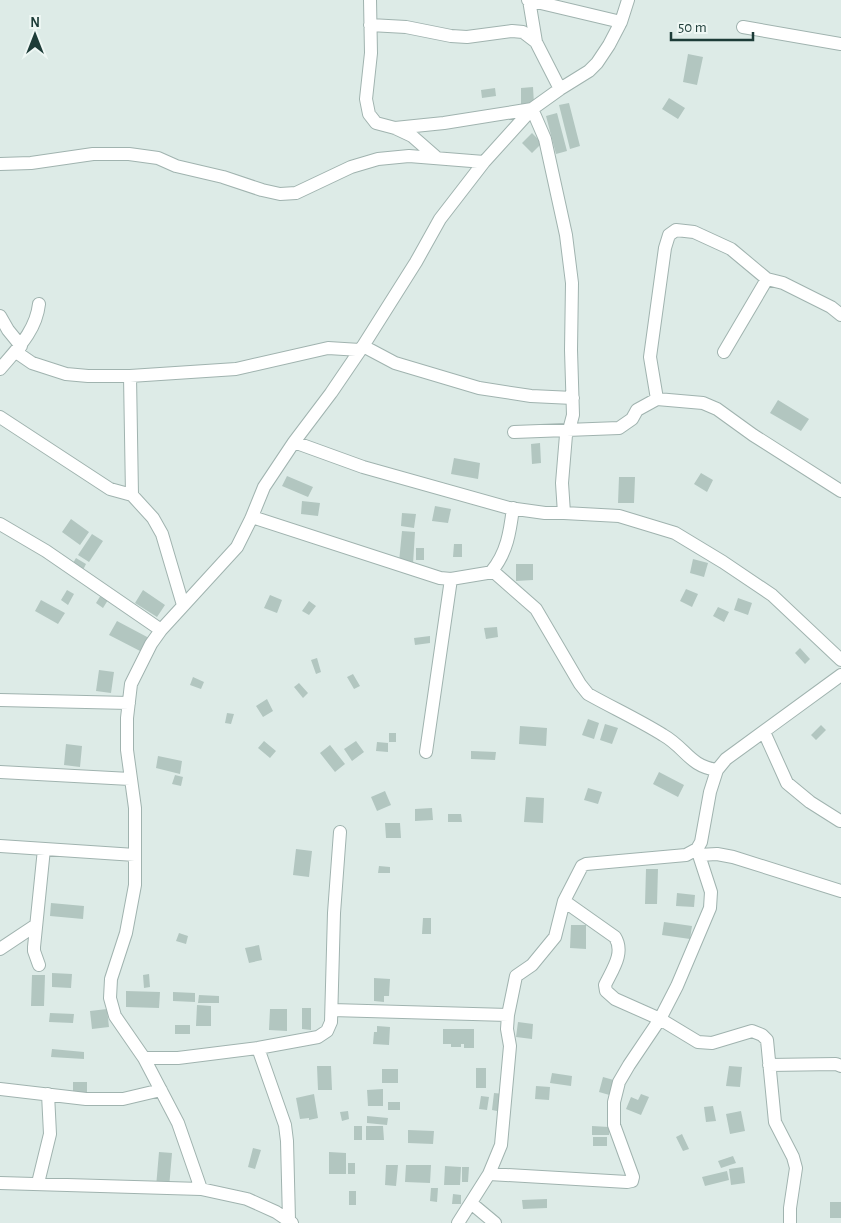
<svg xmlns="http://www.w3.org/2000/svg" width="841" height="1223" viewBox="0 0 841 1223" font-family="'Alegreya Sans',sans-serif">
	<style>
		.building { fill: #b2c6c0 }
		.lines { fill: none; stroke-linecap: round; stroke-linejoin: round }
		.minor-casing { stroke: #a0b3af; stroke-width: 14 }
		.minor { stroke: #fff; stroke-width: 12 }
	</style>
	<rect width="100%" height="100%" fill="#ddebe7"/>
	<path class="building" d="M688,54L703,57L697,85L683,82Z
		M533,87L534,104H521V88Z
		M495,88L496,96L482,98L481,90Z
		M669,98L685,108L678,119L662,109Z
		M569,103L580,146L570,149L559,105Z
		M557,113L567,151L556,154L546,116Z
		M532,133L542,143L532,153L522,143Z
		M778,400L809,419L801,431L770,413Z
		M540,443L541,463L532,464L531,444Z
		M454,458L480,463L478,479L451,474Z
		M701,473L713,480L707,492L694,484Z
		M287,476L313,487L308,497L282,486Z
		M619,477H635L634,503H618Z
		M302,501L320,503L318,516L301,514Z
		M435,506L451,509L448,523L432,521Z
		M402,513L416,514L414,528L401,526Z
		M71,519L89,532L80,545L62,532Z
		M402,531L415,532L413,564L399,562Z
		M92,534L103,541L89,562L78,555Z
		M454,544H462V557H453Z
		M416,548H424V560H416Z
		M76,558L86,564L83,570L73,563Z
		M693,559L708,563L704,577L690,573Z
		M516,564H533V580L516,581Z
		M686,589L698,594L692,607L680,601Z
		M67,590L74,594L68,605L61,600Z
		M143,590L165,605L157,617L135,603Z
		M101,595L108,600L103,608L96,603Z
		M270,595L282,600L277,613L264,608Z
		M738,598L752,603L748,615L734,610Z
		M41,600L65,613L58,624L35,611Z
		M309,601L316,606L309,615L302,611Z
		M718,607L729,612L724,622L713,616Z
		M117,621L149,638L142,652L109,635Z
		M497,627L498,637L486,639L484,628Z
		M430,636V643L415,645L414,638Z
		M800,648L810,659L805,664L795,653Z
		M317,658L321,672L316,674L311,660Z
		M99,670L114,672L111,693L96,691Z
		M353,674L360,686L354,689L347,677Z
		M193,677L204,682L201,689L190,685Z
		M299,683L308,693L303,698L294,687Z
		M267,699L273,711L263,717L256,706Z
		M227,713L234,714L231,724L225,723Z
		M588,719L599,723L594,739L582,735Z
		M605,724L618,728L612,744L600,740Z
		M821,725L826,730L816,740L811,735Z
		M520,726L547,728L546,746L519,744Z
		M389,733H396V742H389Z
		M264,741L276,751L270,758L258,748Z
		M356,741L364,752L352,761L344,749Z
		M377,742L388,743V752L376,751Z
		M66,744L82,746L80,767L64,765Z
		M330,745L345,764L335,772L320,753Z
		M471,751L496,752L495,760L471,759Z
		M158,756L182,761L180,774L156,768Z
		M659,772L684,785L678,797L653,784Z
		M175,775L183,777L181,786L172,784Z
		M588,788L602,792L598,804L584,800Z
		M385,791L391,805L377,811L371,797Z
		M526,797L544,798L543,823L524,822Z
		M432,808L433,820L415,821V809Z
		M448,814H461L462,822H448Z
		M385,823H400L401,838H386Z
		M296,849L312,851L309,877L293,875Z
		M379,866L390,867V873H378Z
		M646,869H658L657,904H645Z
		M677,893L695,895L694,907L676,906Z
		M51,903L84,906L83,919L50,916Z
		M423,918H431V934H422Z
		M664,922L692,926L690,939L662,935Z
		M571,925H586V949L570,948Z
		M179,933L188,936L186,944L176,941Z
		M259,945L262,960L249,963L245,948Z
		M52,973L72,974L71,988L52,987Z
		M149,974L150,987L144,988L143,975Z
		M32,975H45L44,1006H31Z
		M374,978L390,979L389,996H384V1002L374,1001Z
		M126,991L160,992L159,1008L126,1007Z
		M173,992L195,993V1002L173,1001Z
		M199,995L219,996V1003H198Z
		M197,1005L211,1006V1026H196Z
		M302,1008H311V1030L302,1029Z
		M107,1009L109,1027L92,1029L90,1011Z
		M270,1009H287V1031L269,1030Z
		M50,1013L74,1014L73,1023L49,1022Z
		M518,1022L533,1024L532,1039L516,1037Z
		M175,1025H190V1034H175Z
		M377,1026L390,1027L389,1045L373,1044L374,1032H377Z
		M443,1029H474V1048H464V1044H461V1047H451V1044H443Z
		M52,1049L84,1052V1059L51,1057Z
		M317,1066H331L332,1090H318Z
		M729,1066L742,1067L740,1087L726,1086Z
		M476,1068H486V1088H476Z
		M382,1069H398V1083H382Z
		M552,1073L572,1076L571,1086L550,1083Z
		M603,1077L617,1081L613,1096L599,1092Z
		M73,1082H87V1097L73,1096Z
		M536,1086L550,1087L549,1100L535,1099Z
		M383,1089V1106H368L367,1090Z
		M494,1093L504,1094L502,1112L492,1110Z
		M314,1094L318,1118L309,1120V1118L300,1119L296,1098Z
		M641,1094L649,1097L641,1115L626,1109L631,1097L638,1100Z
		M481,1096L489,1097L487,1110L479,1109Z
		M388,1102H400V1110H388Z
		M713,1106L716,1121L706,1122L704,1107Z
		M348,1111L349,1119L342,1121L340,1112Z
		M741,1111L745,1131L730,1134L726,1114Z
		M367,1116L388,1118L387,1125L367,1123Z
		M354,1126H362V1140H354Z
		M366,1126H383L384,1140H366Z
		M592,1126L609,1127V1135H592Z
		M408,1130L434,1131L433,1144L408,1143Z
		M682,1134L689,1149L683,1151L676,1137Z
		M593,1137H607V1146H593Z
		M253,1148L261,1150L255,1169L248,1167Z
		M159,1152L172,1153L169,1188L156,1187Z
		M329,1152L346,1153V1174H329Z
		M733,1156L736,1163L721,1168L718,1161Z
		M348,1163H355V1174H348Z
		M386,1165H398L396,1186L385,1185Z
		M406,1165H431L430,1183L405,1182Z
		M445,1166L461,1167L460,1185H444Z
		M462,1167H469L468,1182H462Z
		M743,1167L745,1183L731,1185L729,1169Z
		M727,1171L729,1180L705,1186L702,1177Z
		M431,1188H438L437,1202L430,1201Z
		M349,1191H356V1205H349Z
		M453,1194L461,1195V1204H452Z
		M547,1199V1208L523,1209L522,1200Z
		M830,1202H841V1218H830Z"/>
	<g class="lines">
		<defs>
			<path id="minor" d="M370,0L371,53L366,99L369,114L376,123L395,128L412,136L436,157
				M528,0L621,22
				M529,0L536,42
				M370,25L406,27L451,36L467,37L512,31L523,32L536,42L560,89
				M743,27L841,44
				M395,128L444,123L532,109L545,139L566,235L572,283L571,350L573,415L569,430L566,435L562,483L564,513
				M0,164L31,163L93,154H129L158,158L176,166L223,177L262,190L280,194L296,193L351,167L378,159L409,156L484,162
				M0,316L8,330L21,346
				M363,346L395,363L479,388L531,396L573,398
				M16,352L32,363L66,374L88,376H130L236,369L328,348L360,350
				M724,352L767,279
				M0,369C17,349 36,331 39,304
				M130,376L132,495
				M657,399L650,357L665,248L669,235L676,230L694,232L731,249L767,279L783,283L831,307L841,315
				M0,417L110,489L132,495L153,518L162,534L183,605
				M514,432L619,428L632,419L637,410L657,399L703,403L717,409L753,435L841,491
				M294,442L363,467L509,508L545,513H564L619,516L675,533L723,562L772,595L841,660
				M252,517L440,578L451,579L487,573H495L536,609L580,684L588,694C613,708 639,720 663,735C686,748 689,766 717,770
				M0,524L46,551L161,630
				M491,572C507,553 510,532 513,508
				M0,700L129,703
				M764,732L787,783L810,802L840,821
				M426,752L451,579
				M0,772L130,779
				M0,846L135,855
				M699,855L717,854L733,857L841,891
				M564,901L615,937C625,953 612,970 605,985L606,991L615,999L660,1019L698,1042L712,1043L752,1031L762,1035L767,1040L775,1122L793,1157L796,1168L790,1208V1223
				M0,949L36,925
				M39,965L34,951V947L44,849
				M332,1010L508,1015
				M258,1048L285,1125L287,1141L289,1220
				M144,1058H178L258,1048L318,1037L327,1031L331,1022L334,913L340,832
				M769,1065L836,1064L841,1066
				M0,1089L86,1099H123L161,1090
				M489,1174L627,1182L632,1181L633,1177L614,1125V1102L619,1082L629,1065L660,1019L677,986L710,908L711,892L697,849
				M0,1183L201,1189L247,1199L276,1212L292,1223
				M38,1183L50,1134L48,1094
				M201,1189L178,1123L144,1058L115,1016L110,998L111,979L126,933L135,885V808L127,750V718L131,684L151,644L161,630L237,547L251,519L264,487L294,442L331,393L363,346L416,262L440,219L484,162L532,109L560,89L589,71L597,63L609,45L621,22L628,0
				M471,1203L495,1223
				M458,1223L489,1174L501,1145L510,1046L507,1029L508,1015L516,976L532,965L555,937L564,901L582,866L586,864L686,855L697,849L701,842L710,792L717,770L726,759L841,675"/>
		</defs>
		<use href="#minor" class="minor-casing"/>
		<use href="#minor" class="minor"/>
	</g>
	<g transform="translate(35 35)" stroke="#eef7f4" stroke-width="4" paint-order="stroke">
	<path d="M0-4L9 19L0 12L-9 19Z" fill="#1d3c38"/>
	<text y="-8" font-size="14" font-weight="bold" text-anchor="middle" fill="#1d3c38">N</text>
	</g>
	<path d="M671 32v8h82v-8" fill="none" stroke="#1d3c38" stroke-width="2.5"/>
	<text x="678" y="32" font-size="15" fill="#1d3c38" stroke="#eef7f4" stroke-width="4" paint-order="stroke">50 m</text>
</svg>
